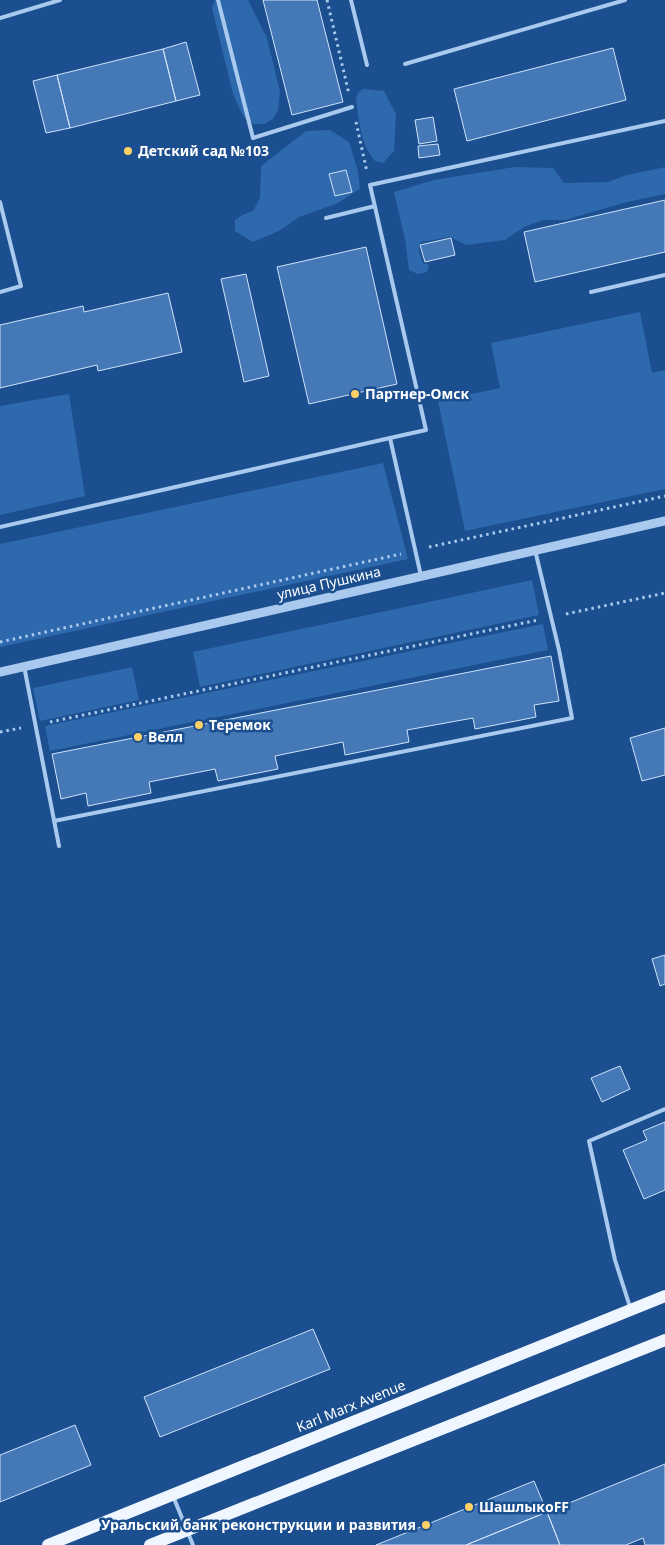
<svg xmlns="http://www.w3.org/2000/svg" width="665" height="1545" viewBox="0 0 665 1545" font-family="'Noto Sans',sans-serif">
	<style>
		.green { fill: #2e69ad }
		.building { fill: #4478b7; stroke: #cfe3fa }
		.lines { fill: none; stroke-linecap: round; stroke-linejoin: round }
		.path { stroke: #a9c9ee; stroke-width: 3; stroke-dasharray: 2.5 4; stroke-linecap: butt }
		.service { stroke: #a9c9ee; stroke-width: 4 }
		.tertiary { stroke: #a9c9ee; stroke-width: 9 }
		.primary { stroke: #f0f6ff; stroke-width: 12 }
		.poi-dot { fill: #ffd166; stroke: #1b4f8f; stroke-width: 2 }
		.labels { text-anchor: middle; stroke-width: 5; stroke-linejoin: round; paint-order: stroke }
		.poi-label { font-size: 14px; font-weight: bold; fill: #fff; stroke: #1b4f8f; text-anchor: start }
		.street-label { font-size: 14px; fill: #fff; stroke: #1b4f8f }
	</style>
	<rect width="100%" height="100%" fill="#1b4f8f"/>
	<path class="green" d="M215,0H248L267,38L280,92L278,110L273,119L264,124H254L244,118L233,94L212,8Z
		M363,89L384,91L396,114L394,151L383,163L375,161C360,143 359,120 356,98L358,93Z
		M330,130L349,142L358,171L360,189L336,204L299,217L279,231L253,242L235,231V220L244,214L253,211L260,198L261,166L306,131Z
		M514,167L553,168L564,183L608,182L627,175L665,167V194L627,202L565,220H543L524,227L505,240L466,245L450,237L421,242C416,248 421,256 423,263L429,265L427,272L418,274L409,270L405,239L394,192L434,180Z
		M640,312L652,373L665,370V489L465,531L438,401L500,388L491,343Z
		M69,394L85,496L0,515V406Z
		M383,463L408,559L0,647V544Z
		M532,580L539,615L200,687L193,652Z
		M543,624L548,650L50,751L45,726Z
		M132,667L139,700L40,721L33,688Z"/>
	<path class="building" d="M263,0H317L343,102L292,115Z
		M186,42L200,95L176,101L163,49Z
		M613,48L626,100L467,141L454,89Z
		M163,49L176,101L70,128L57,75Z
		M57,75L70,128L46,133L33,81Z
		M433,117L437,141L419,144L415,120Z
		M438,144L440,155L419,158L418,146Z
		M346,170L352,192L335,196L329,174Z
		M665,200V252L535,282L524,232Z
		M451,238L455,255L425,262L420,245Z
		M366,247L397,384L309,404L277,267Z
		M246,274L269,376L244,382L221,279Z
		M168,293L182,352L98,371L97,365L0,388V325L83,306L84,312Z
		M551,656L559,701L534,705L536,717L475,729L473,718L407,730L409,742L345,755L343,742L275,756L278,769L218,781L215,769L149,782L151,793L88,806L86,793L61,799L52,754Z
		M665,728V775L642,781L630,738Z
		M665,955V984L660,986L652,959Z
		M620,1066L630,1089L602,1102L591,1078Z
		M665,1122V1190L644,1199L623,1150L647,1140L643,1131Z
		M313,1329L330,1369L160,1437L144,1397Z
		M75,1425L91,1465L0,1502V1455Z
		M665,1464V1545H645L643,1538L626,1545H560L547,1512Z
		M534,1481L547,1512L466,1545H376Z
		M547,1512L560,1545H466Z"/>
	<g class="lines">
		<path class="path" d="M327,0L349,94
			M356,122L367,172
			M429,547L665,496
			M566,614L665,593
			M0,642L401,554
			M50,722L538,620
			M0,732L21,728"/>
		<path class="service" d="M218,0L253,138L352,107
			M351,0L367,65
			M0,18L60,0
			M405,64L625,0
			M0,202L21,286L0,292
			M326,218L375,206
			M591,292L665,275
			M390,438L426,430L370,185L665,121
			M0,527L390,438L421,576
			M24,666L59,846
			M54,821L572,718L559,650L535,550
			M630,1307L615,1260L589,1141L665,1109
			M173,1496L193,1545"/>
		<path class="tertiary" d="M0,672L665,521"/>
		<path class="primary" d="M48,1545L665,1296
			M150,1545L665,1340"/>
	</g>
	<g class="poi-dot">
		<circle cx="128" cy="151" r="5"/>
		<circle cx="355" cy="394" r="5"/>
		<circle cx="199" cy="725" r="5"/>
		<circle cx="138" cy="737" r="5"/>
		<circle cx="469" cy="1507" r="5"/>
		<circle cx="426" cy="1525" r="5"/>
	</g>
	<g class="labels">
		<g class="poi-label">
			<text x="138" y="156">Детский сад №103</text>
			<text x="365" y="399">Партнер-Омск</text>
			<text x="209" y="730">Теремок</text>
			<text x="148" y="742">Велл</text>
			<text x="479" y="1512">ШашлыкoFF</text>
			<text x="416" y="1530" text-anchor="end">Уральский банк реконструкции и развития</text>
		</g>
		<g class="street-label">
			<text transform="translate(329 583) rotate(-13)" y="5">улица Пушкина</text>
			<text transform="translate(351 1406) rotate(-22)" y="5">Karl Marx Avenue</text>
		</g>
	</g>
</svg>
